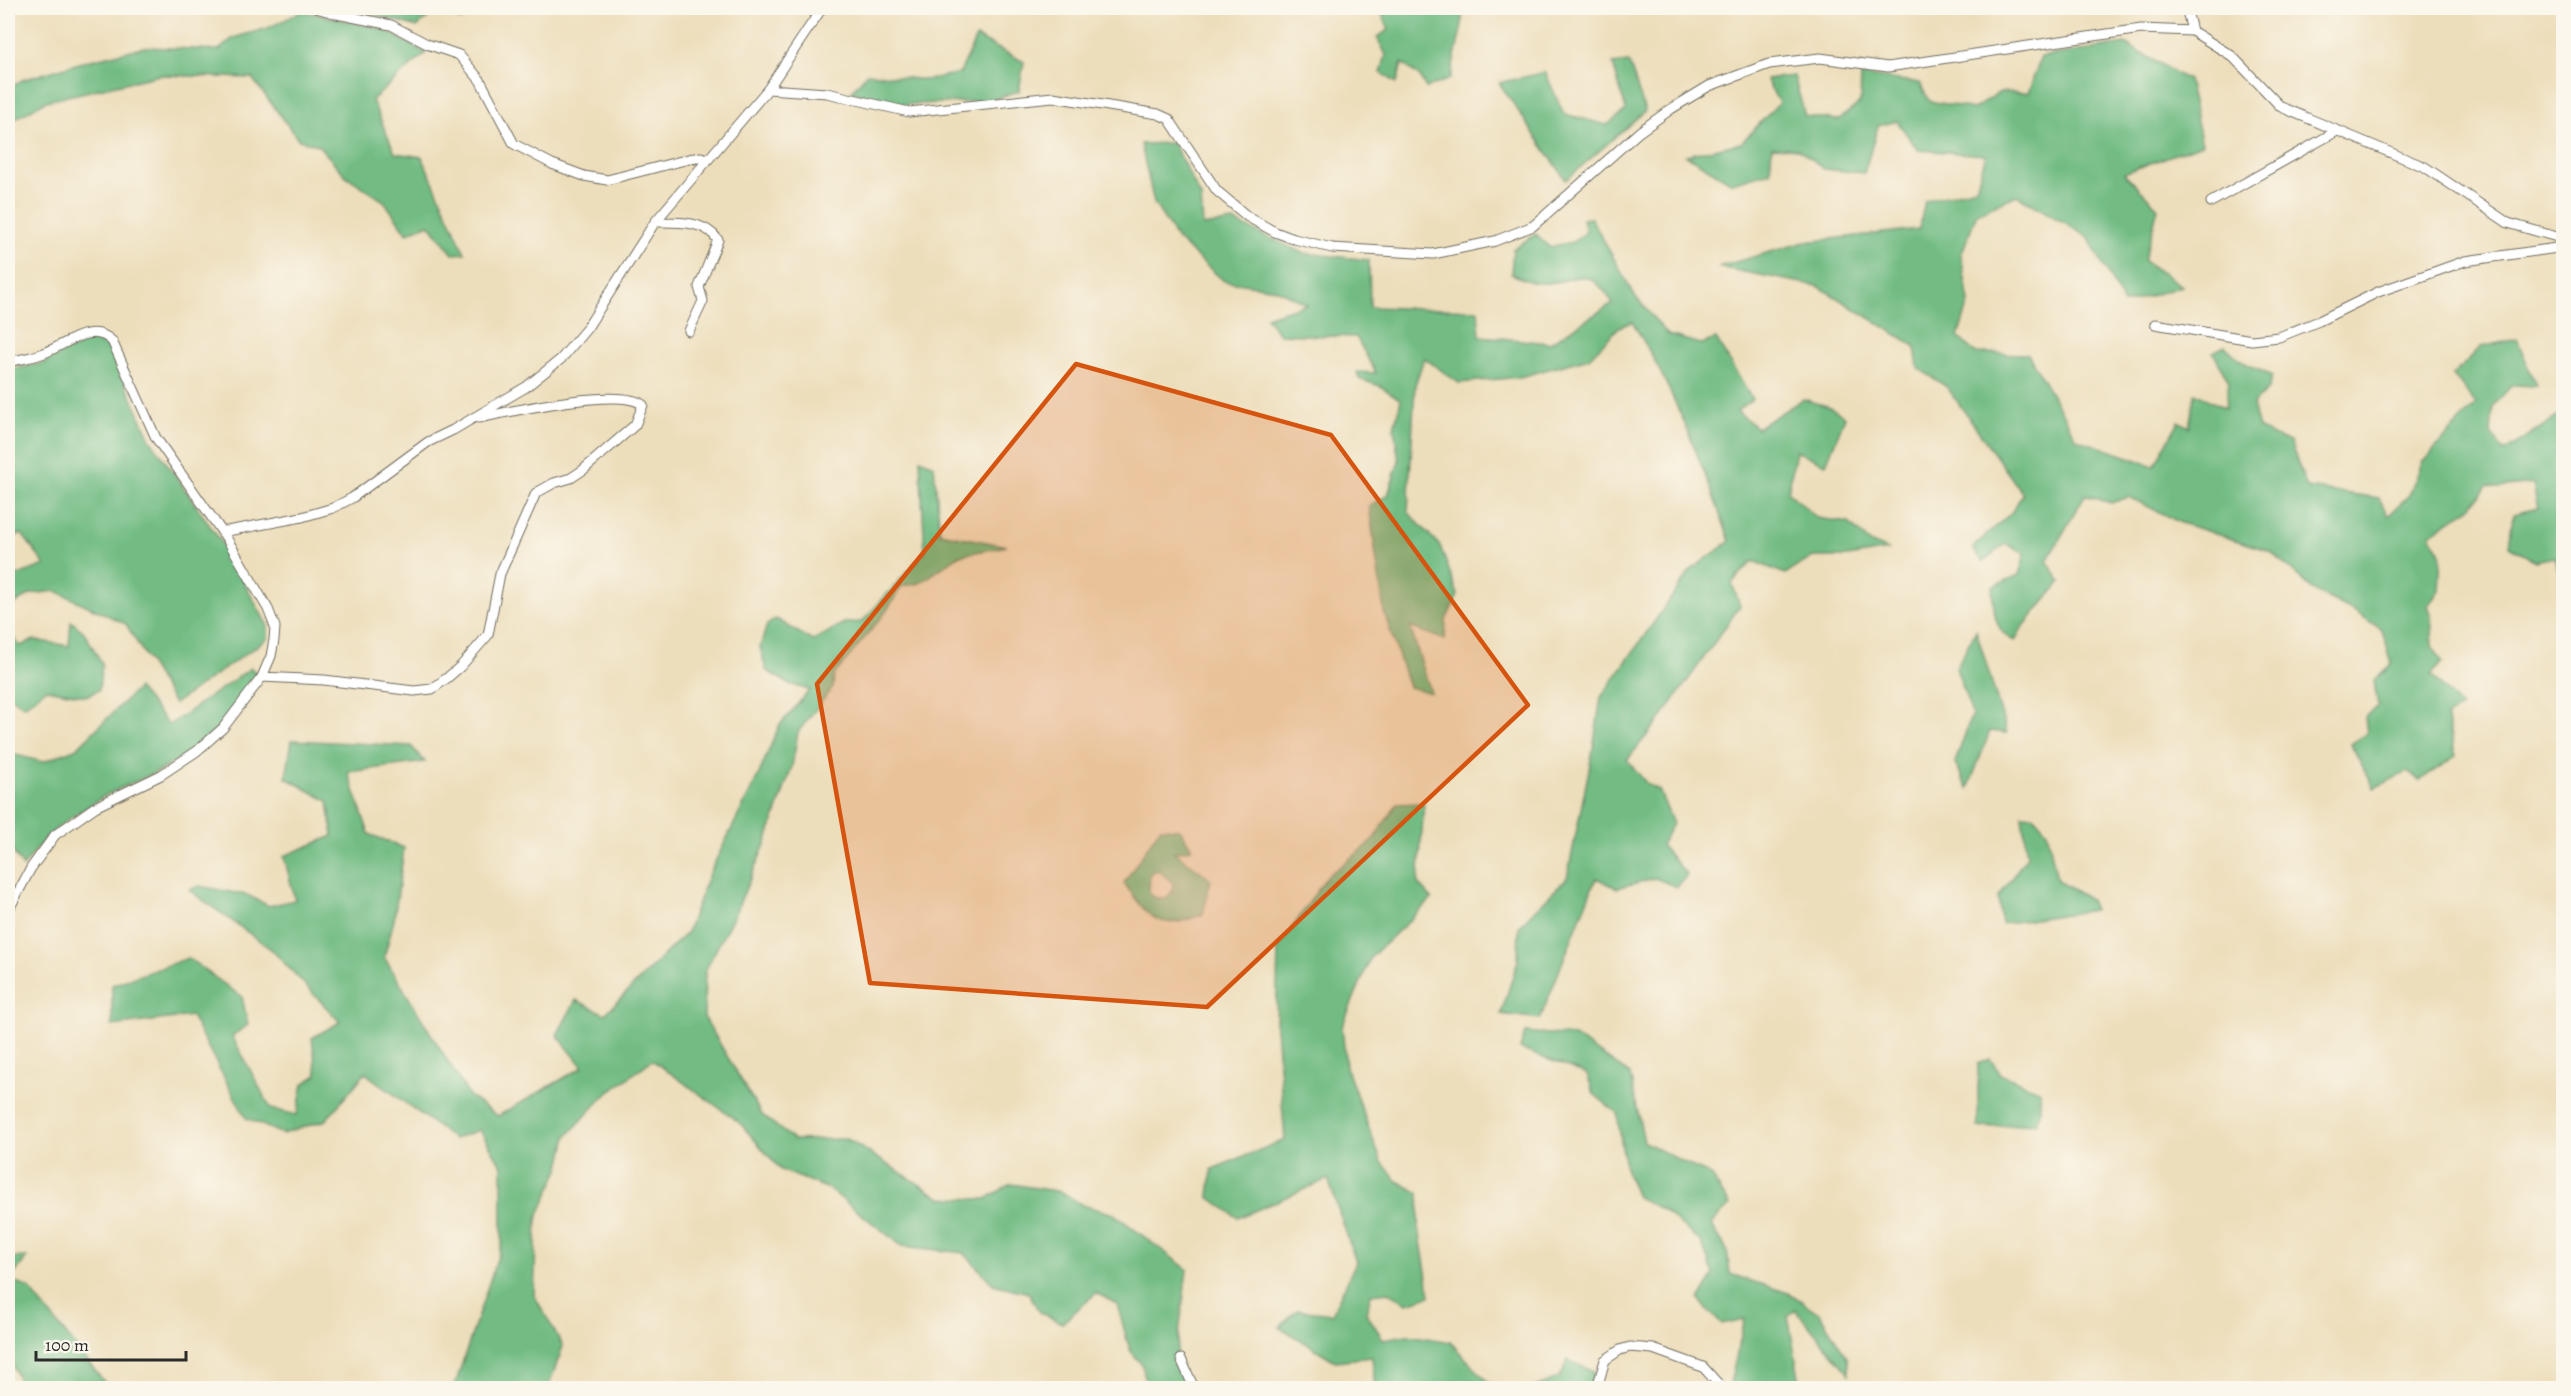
<svg xmlns="http://www.w3.org/2000/svg" width="2571" height="1396" viewBox="0 0 2571 1396" font-family="Alegreya,serif">
	<style>
		.forest { fill: #72bc84; stroke: #4e7458; stroke-width: 1.5; fill-rule: evenodd }
		.lines { fill: none; stroke-linecap: round; stroke-linejoin: round }
		.minor-casing { stroke: #6f6a5d; stroke-width: 11 }
		.minor { stroke: #fff; stroke-width: 9 }
		.marked { fill: #d5540f; fill-opacity: 0.2; stroke: #d5540f; stroke-width: 4.5; stroke-linejoin: round }
	</style>
	<rect width="100%" height="100%" fill="#fbf7ec"/>
	<filter id="ink" filterUnits="userSpaceOnUse"><feTurbulence type="fractalNoise" baseFrequency=".0167" numOctaves="2"/><feDisplacementMap in="SourceGraphic" scale="12" xChannelSelector="R" yChannelSelector="G"/><feConvolveMatrix kernelMatrix="1 2 1 2 8 2 1 2 1" color-interpolation-filters="sRGB"/></filter>
	<filter id="wash" filterUnits="userSpaceOnUse"><feTurbulence type="fractalNoise" baseFrequency=".008" numOctaves="4" result="noise"/><feDisplacementMap in="SourceGraphic" scale="24" xChannelSelector="R" yChannelSelector="G"/><feGaussianBlur stdDeviation="1.35" result="paint"/><feColorMatrix in="noise" values="0 0 0 0 0 0 0 0 0 0 0 0 0 0 0 0 0 1.4 0 .05"/><feComposite in="paint" operator="in"/></filter>
	<g filter="url(#wash)">
		<rect width="100%" height="100%" fill="#eddebb"/>
		<path class="forest" d="M350,8H439L417,27Z
			M449,8H479L480,13L459,20Z
			M1379,8H1462V25L1450,79L1426,88L1420,77L1402,63L1397,83L1381,73L1386,55L1377,37L1389,30Z
			M303,11L383,29L426,53L372,100L395,153L422,157L465,253L453,254L429,224L407,233L384,201L346,176L318,145L299,140L252,78L160,75L46,101L8,123V90L22,80L83,62L144,47L219,50L233,38L268,28Z
			M976,37L1024,62L1019,91L988,101L895,105L851,92L867,73L925,80L960,73Z
			M2125,44L2188,80L2202,144L2124,173L2158,208L2144,261L2182,286L2124,304L2088,237L2017,195L1977,213L1961,255L1969,302L1958,337L1975,353L2028,354L2077,439L2154,466L2179,421L2189,427L2195,393L2225,408L2229,382L2213,352L2225,346L2241,361L2272,376L2268,389L2253,404L2259,429L2290,442L2307,488L2379,498L2388,516L2409,496L2422,463L2476,404L2453,375L2481,347L2517,339L2536,386L2512,385L2493,406L2491,434L2504,452L2563,413V585L2554,557L2535,561L2509,546L2513,514L2538,508L2533,484L2498,488L2487,486L2472,506L2430,534L2441,553L2439,590L2428,606L2431,615L2433,645L2442,662L2431,675L2461,707L2446,717L2456,756L2420,780L2407,772L2374,788L2351,744L2367,733L2365,717L2378,707L2374,681L2392,664L2382,630L2354,611L2316,592L2270,551L2181,523L2129,497L2111,503L2085,495L2047,561L2061,582L2023,627L2015,641C1993,632 1994,608 1992,587L2019,575L2025,554L2006,544L1983,561L1972,548L2011,513L2023,494L1947,387L1918,368L1915,346L1818,286L1718,267L1805,242L1919,229L1925,201L1976,188L1986,155L1918,150L1897,121L1878,126L1864,173L1824,169L1799,149L1772,147L1770,172L1732,183L1686,155L1741,143L1779,103L1766,79L1794,76L1805,116L1838,120L1860,103L1861,75L1920,83L1929,101L1974,109L2000,92L2028,93L2041,57Z
			M1629,62L1645,111L1566,180L1499,83L1545,72L1564,114L1607,125L1626,110L1613,64Z
			M1173,143L1201,197L1203,226L1233,221L1303,253L1369,260L1370,307L1478,310L1480,336L1550,343L1613,303C1584,259 1577,285 1538,283C1530,283 1519,277 1511,274L1513,249L1536,234L1549,247L1573,242L1586,232L1583,219L1591,218L1635,296L1668,335L1701,344L1716,339L1752,399L1737,411L1757,428L1803,399L1830,407L1845,417L1826,464L1796,451L1788,492L1817,518L1849,523L1869,542L1888,550L1848,557H1813L1785,574L1753,561L1732,583L1740,606L1665,713L1627,760L1647,784L1659,790L1673,824L1661,845L1687,875L1677,887L1655,878L1617,888L1596,878L1540,1019L1501,1014L1518,960L1519,926L1567,878L1592,755L1601,697L1691,570L1730,541C1702,466 1675,389 1632,322L1619,327L1589,358L1520,377L1459,383L1424,358L1415,385L1408,512L1440,546L1458,595L1446,620L1445,640L1410,627L1431,693L1409,687L1384,612L1369,506L1388,495L1399,461L1394,428L1401,400L1380,386L1359,379L1357,372L1376,373L1356,337L1279,334L1266,317L1307,304L1276,289L1224,281L1177,239L1154,203L1141,144Z
			M91,339L109,346L150,439L220,540L268,626V638L174,704L126,624L56,591L31,594L11,606L8,605V579L45,565L22,534L8,537V370L43,363Z
			M920,459L934,465L940,533L1007,546L960,555L920,583L902,586L885,613L834,675L833,687L798,732L792,766L767,840L737,909L705,971L704,1017L761,1114L794,1140L847,1139L941,1198L986,1199L1011,1184L1062,1192L1082,1205L1114,1214L1187,1269L1175,1366L1187,1382L1186,1388H1148L1142,1365L1130,1350L1117,1304L1096,1293L1062,1323L1039,1312L1029,1293L993,1284L964,1253L902,1246L829,1189L781,1170L739,1122L652,1060L603,1097L567,1136L560,1167L537,1219L534,1295L563,1346L548,1388H454L502,1244V1166L480,1130L454,1139L365,1073L326,1120L282,1134L246,1118L191,1016L112,1026V985L188,958L242,997L248,1025L232,1036L271,1109L297,1115L303,1084L317,1075L312,1038L340,1022L272,950L189,890L199,886L247,895L269,906L295,900L284,856L333,836L328,801L286,778L292,740L411,746L425,762L348,772L369,834L404,848L394,920L384,957L469,1096L498,1116L583,1067L557,1035L576,1000L605,1014L687,932L708,876L759,774L779,726L810,690L789,684L766,670L760,647L767,625L776,619L813,641L844,623L862,622L925,552Z
			M71,621L84,632L102,664L99,690L86,696L46,689L24,706L8,695V631L20,646L34,640L69,646Z
			M1976,630L2007,733L1990,731L1968,789L1955,763L1972,714L1956,668Z
			M251,668L258,675L237,708L196,749L161,770L106,795L70,818L46,837L23,867L8,844V753L43,762L77,748L138,688L169,725Z
			M1424,803L1418,884L1432,899L1371,957L1342,1027L1346,1067L1381,1161L1397,1181L1419,1193V1229L1430,1296L1407,1303L1389,1292L1371,1294L1366,1313L1383,1339L1408,1335L1450,1342L1494,1388H1375L1372,1357L1335,1361L1280,1327L1297,1310L1332,1314L1356,1262L1328,1179L1238,1218L1209,1197L1212,1169L1285,1140L1276,1027L1278,949L1327,876L1371,843L1397,804Z
			M2022,815L2034,816L2047,831L2057,880L2090,900L2094,910L2002,924L1998,898L2027,856Z
			M1160,828L1180,829L1192,849L1174,852L1211,879L1203,914C1158,933 1150,919 1124,883ZM1158,870L1173,883L1172,892L1166,898H1156L1149,893L1150,873Z
			M1525,1032L1574,1036L1630,1074L1644,1142L1711,1176L1730,1205L1711,1224L1727,1250L1730,1274L1791,1294L1820,1314L1847,1357L1849,1374L1795,1309L1788,1316L1801,1388H1729L1745,1319L1721,1324L1699,1300L1714,1275L1701,1242L1664,1211L1637,1197L1625,1168L1617,1113L1594,1094L1587,1074L1520,1049Z
			M1990,1059L2000,1074L2040,1091V1112L2036,1123L1978,1128V1064Z
			M27,1257L10,1280L29,1288L109,1388H22L8,1354V1258Z
			M1568,1360L1594,1372L1591,1388H1533L1560,1377Z"/>
	</g>
	<g filter="url(#ink)">
		<g class="lines">
			<defs>
				<path id="minor" d="M316,8L337,14L391,25L427,44L459,55L480,80L514,144L552,164L584,176L607,180L689,159L701,157L707,159
					M2188,8V15L2192,31
					M768,89L827,93L909,112L1053,97L1158,114L1169,119L1217,191L1248,217L1275,232L1294,239L1332,248L1433,254L1495,241L1533,226L1639,132L1671,109L1709,86L1769,64L1820,58L1888,67L2141,29L2192,31L2232,56L2281,107L2425,167L2508,223L2564,239
					M2211,202L2337,131
					M655,222C677,222 705,220 718,240L699,287L703,301L689,331
					M2155,324L2252,340L2279,337L2319,321L2378,292L2465,261L2564,247
					M8,362C20,359 32,358 44,353C66,345 91,321 112,341L156,438L227,539L268,609L275,627L274,640L271,656L262,677L223,728L197,751L161,775L95,807L55,835L31,868L8,911
					M222,532L302,517L333,508L352,498L428,442L453,430L526,387L561,359L587,328L655,222L768,89L822,8
					M262,677L324,680L414,691L432,689L447,678L461,666L488,635L500,574L536,493L554,483L571,478L583,470L635,425L643,405C621,386 508,412 479,418
					M1181,1359L1194,1388
					M1597,1388L1605,1360L1620,1350L1630,1347L1653,1349L1703,1367L1722,1388"/>
			</defs>
			<use href="#minor" class="minor-casing"/>
			<use href="#minor" class="minor"/>
		</g>
	</g>
	<path class="marked" d="M1076,364L1331,435L1528,705L1207,1007L870,983L817,684Z"/>
	<rect width="2571" height="1396" fill="none" stroke="#fbf7ec" stroke-width="30"/>
	<path d="M36 1351v9h150v-9" fill="none" stroke="#2b2b2b" stroke-width="3"/>
	<text x="45" y="1351" font-size="18" fill="#2b2b2b" stroke="#fbf7ec" stroke-width="4.5" paint-order="stroke">100 m</text>
</svg>
